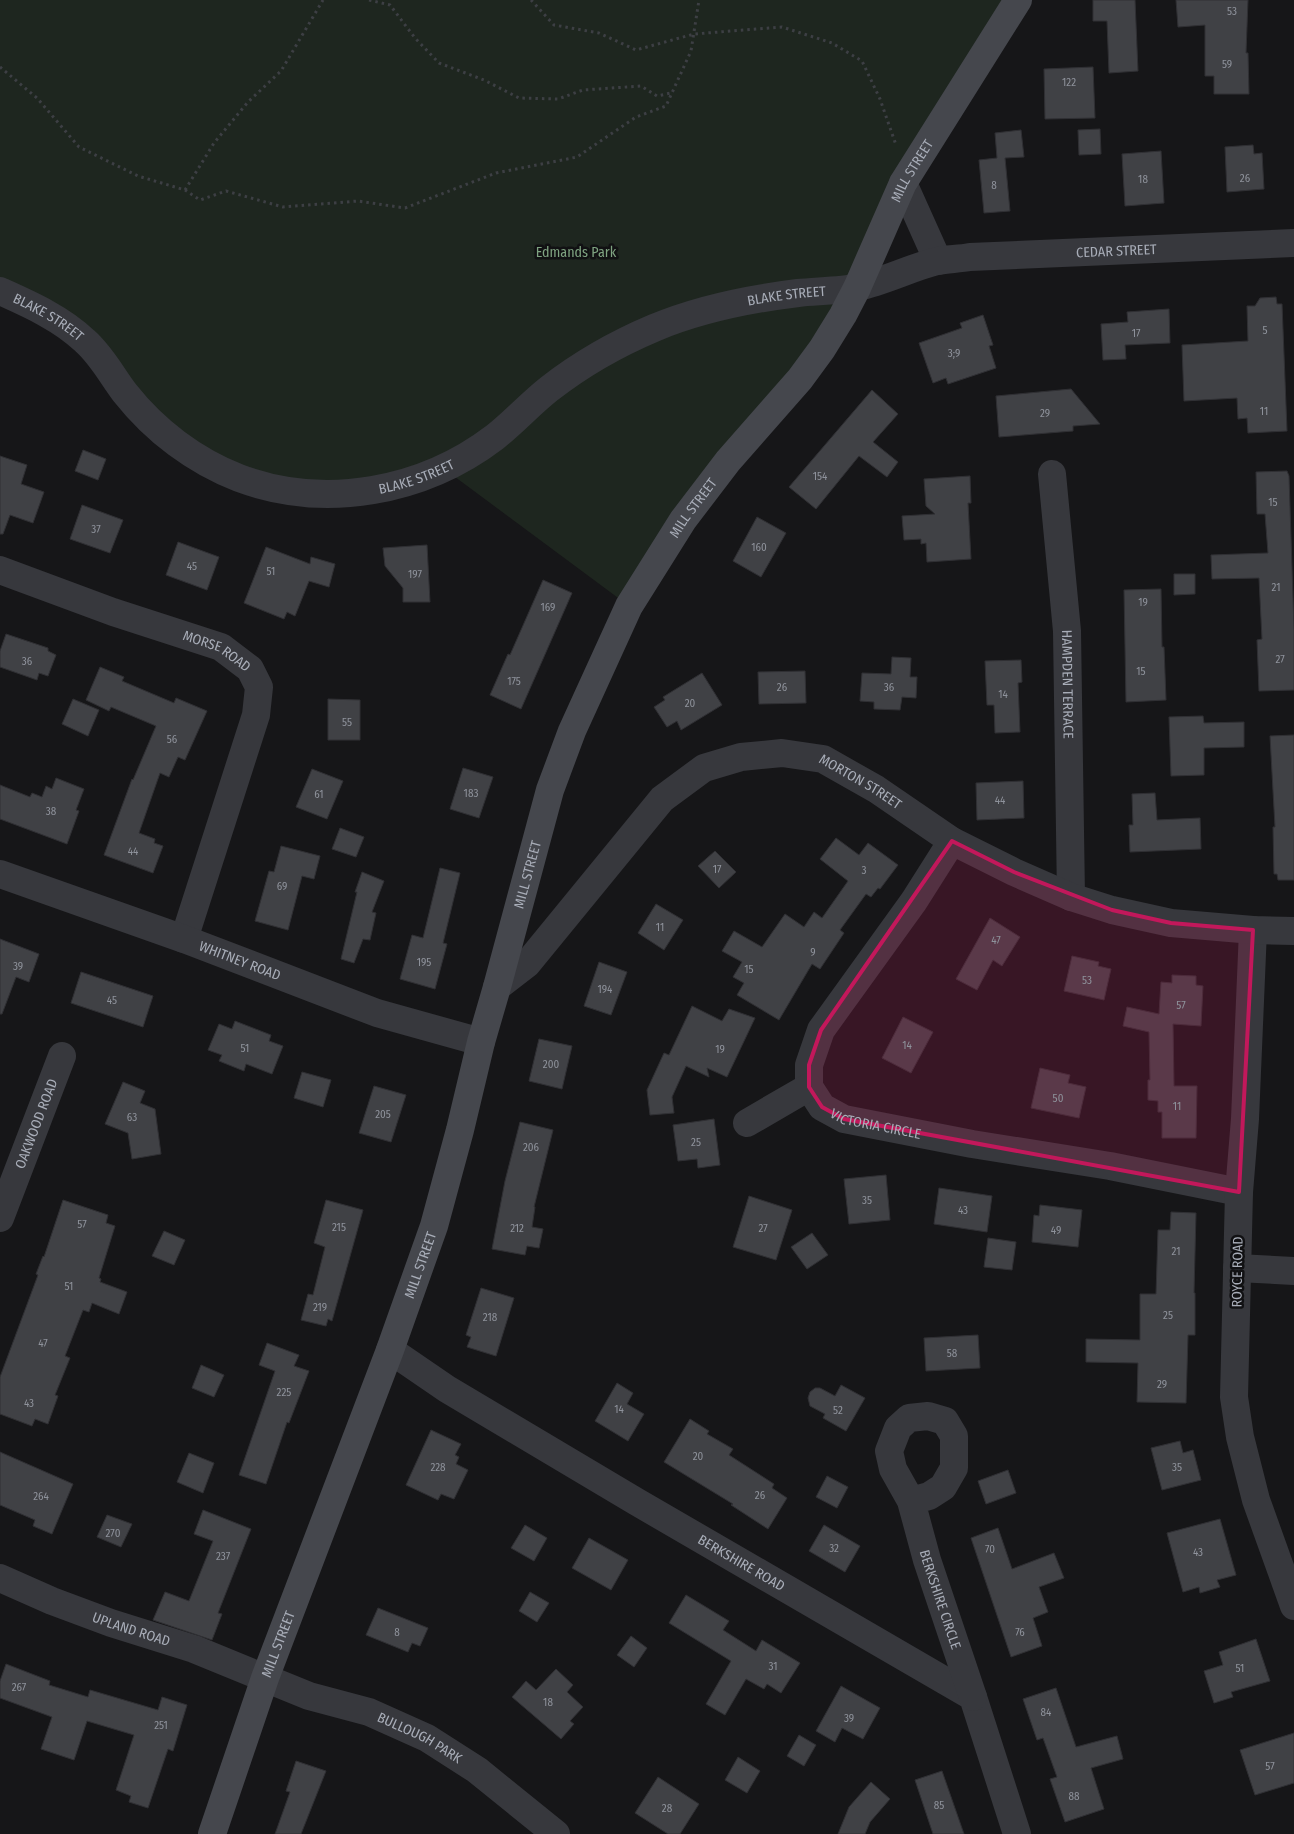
<svg xmlns="http://www.w3.org/2000/svg" width="1294" height="1834" viewBox="0 0 1294 1834" font-family="'Fira Sans Condensed',sans-serif">
	<style>
		.green { fill: #1e261f }
		.building { fill: #404145; stroke: #303034 }
		.lines { fill: none; stroke-linecap: round; stroke-linejoin: round }
		.path { stroke: #3d3f44; stroke-width: 3; stroke-dasharray: 2.5 4; stroke-linecap: butt }
		.street { stroke: #37383d; stroke-width: 28 }
		.secondary { stroke: #45474d; stroke-width: 28 }
		.marked { fill: #c2185b; fill-opacity: 0.2; stroke: #c2185b; stroke-width: 4; stroke-linejoin: round }
		.labels { text-anchor: middle; stroke-width: 5; stroke-linejoin: round; paint-order: stroke }
		.number-label { font-size: 11px; fill: #8e929b }
		.street-label { font-size: 14px; fill: #a8adb8; stroke: #111113 }
		.park-label { font-size: 14px; fill: #7fa381; stroke: #111113 }
	</style>
	<rect width="100%" height="100%" fill="#161618"/>
	<path class="green" d="M0,0H1018L874,249L629,606L443,468L397,485L239,478L110,371L0,291Z"/>
	<path class="building" d="M1093,0H1135L1138,71L1109,73L1107,21H1093Z
		M1176,0H1248L1246,53H1248L1249,94H1214V76H1205V25L1178,27Z
		M1093,67L1095,118L1045,119L1044,69Z
		M1100,129L1101,154L1079,155L1078,130Z
		M1021,130L1024,157L1005,158L1010,211L984,213L979,160L997,158L995,133Z
		M1253,145L1254,154L1262,153L1264,189L1227,192L1225,147Z
		M1161,151L1164,203L1125,206L1122,154Z
		M1276,297L1277,304H1282L1287,431L1248,433L1247,418L1238,419L1237,398L1184,401L1182,345L1248,341L1247,306H1255L1260,298Z
		M1169,309L1170,343L1125,345L1126,359L1103,360L1101,324L1128,322L1127,312Z
		M983,315L993,345L989,346L996,368L948,384L946,378L933,383L919,343L962,328L960,323Z
		M1071,389L1100,424L1073,426V431L999,437L996,396Z
		M872,390L898,414L873,442L898,462L887,477L859,456L816,509L789,487Z
		M83,450L106,459L98,480L75,471Z
		M0,456L27,465L21,484L44,492L33,523L10,515L3,534H0Z
		M1287,471L1289,476L1294,629V690L1259,691L1257,640L1262,639L1259,578L1212,579L1211,555L1268,553L1265,514H1257L1256,472Z
		M970,476L971,503H968L971,559L927,562L926,543L921,544V539L904,540L902,516L935,514L926,506L924,479Z
		M82,505L123,520L110,553L70,539Z
		M757,517L786,533L761,577L733,561Z
		M178,542L219,557L207,590L166,575Z
		M427,545L430,602H403V588L385,566L383,548Z
		M266,547L310,564L311,557L335,564L329,587L309,581L295,616L287,612L284,619L244,603Z
		M1174,574H1195V594L1174,595Z
		M543,580L572,593L521,709L490,695L508,654L510,655Z
		M1161,589L1162,647H1164L1166,700L1126,702L1124,590Z
		M6,634L48,648V651L56,655L48,676L39,673L37,680L0,667V651Z
		M892,657L911,658L910,677H917L916,698L902,697L900,710L874,709V702L860,701L862,673L891,674Z
		M1021,660L1022,682L1018,683L1020,732L995,733L994,705H987L985,661Z
		M100,667L124,677L122,681L174,703L176,698L207,711L185,760L178,757L169,777L160,773L139,833L155,839L154,843L163,846L153,873L104,855L132,779L133,780L156,726L111,707L109,711L86,700Z
		M805,671L806,703L759,704L758,672Z
		M702,673L722,705L681,730L677,721L667,727L654,707L665,700L663,697Z
		M73,699L99,710L88,736L62,724Z
		M328,699L360,700V740H328Z
		M1203,716L1204,723L1244,722V747L1204,748V775L1171,776L1169,717Z
		M1294,735V880H1278L1277,874H1274L1273,827H1275L1270,736Z
		M463,768L493,777L479,818L450,809Z
		M312,769L343,781L327,819L296,807Z
		M56,778L84,789L76,810L79,811L67,844L0,819V785L30,797L32,793L42,797L46,786L52,789Z
		M1023,781L1024,818L977,820L976,783Z
		M1155,793L1157,820L1200,818L1201,849L1130,852L1129,825H1133L1132,794Z
		M340,828L364,837L356,857L332,849Z
		M836,838L859,855L868,843L898,865L880,889L878,888L871,897L866,894L840,930L844,933L820,969L812,964L779,1020L737,995L744,983L733,977L742,962L722,951L734,931L762,947L785,914L804,927L814,912L822,918L848,881L820,859Z
		M281,846L320,856L314,879L302,876L288,930L255,921L269,871L274,872Z
		M715,851L736,872L719,888L698,866Z
		M440,868L460,873L443,943L447,944L435,989L400,979L412,935L423,938Z
		M362,872L384,881L372,912L376,913L370,940L363,939L354,963L341,959L357,892H355Z
		M656,904L683,920L664,950L638,933Z
		M990,918L1020,937L1002,966L993,960L977,990L956,979Z
		M0,939L39,954L29,982L16,977L2,1014H0Z
		M1072,956L1099,962L1098,966L1111,969L1104,1000L1064,991Z
		M599,962L627,972L611,1015L584,1006Z
		M81,972L153,996L143,1027L71,1003Z
		M1172,975L1196,976V985L1203,986L1201,1026L1173,1024L1174,1086H1197L1196,1138H1162V1112H1158V1101L1148,1100V1080H1150L1149,1032L1123,1026L1127,1007L1159,1014L1161,982L1172,983Z
		M692,1006L722,1021L729,1009L755,1018L727,1077L707,1068L709,1077L686,1066L672,1097L674,1113L650,1115L647,1090L664,1053L669,1055Z
		M903,1017L933,1032L911,1073L882,1058Z
		M235,1021L271,1035L269,1041L283,1046L272,1074L246,1064L244,1071L219,1061L222,1055L208,1050L219,1024L232,1029Z
		M539,1039L572,1046L562,1089L529,1081Z
		M1040,1068L1070,1075L1068,1083L1086,1087L1079,1118L1031,1108Z
		M302,1072L331,1080L323,1107L294,1098Z
		M123,1082L145,1091L140,1103L155,1109L161,1154L132,1159L128,1133L105,1124Z
		M374,1086L406,1095L391,1142L359,1133Z
		M714,1119L720,1165L698,1168L697,1159L678,1161L673,1125Z
		M520,1122L553,1130L534,1207H535L532,1227L543,1229L539,1248L527,1246L525,1255L492,1249L505,1181Z
		M886,1175L890,1220L849,1224L844,1179Z
		M939,1188L992,1196L987,1232L934,1224Z
		M749,1196L792,1210L776,1260L733,1247Z
		M63,1200L108,1215L106,1223L115,1226L99,1278L101,1279L100,1282L127,1292L119,1314L92,1303L89,1312L83,1310L65,1356L70,1358L55,1395L58,1396L48,1424L35,1419L32,1426L0,1414V1377L38,1275L36,1274L43,1256L44,1257Z
		M326,1200L363,1210L332,1321L328,1319L326,1326L301,1320L308,1294L313,1295L325,1247L314,1243Z
		M1040,1205L1082,1210L1078,1247L1032,1242L1034,1215L1039,1216Z
		M1171,1212L1196,1213L1194,1293H1195V1335H1188L1186,1403L1137,1402L1138,1363L1086,1362V1339L1140,1340V1294H1156L1158,1230H1170Z
		M164,1231L185,1240L174,1265L152,1256Z
		M812,1233L828,1255L807,1269L791,1247Z
		M988,1238L1016,1242L1012,1270L984,1267Z
		M481,1288L514,1298L496,1356L467,1347L471,1337L466,1335Z
		M978,1335L980,1368L926,1371L924,1338Z
		M267,1343L299,1355L294,1366L309,1371L289,1423L287,1422L266,1484L239,1475L275,1371L259,1365Z
		M201,1365L224,1375L214,1397L192,1388Z
		M617,1383L633,1393L627,1404L644,1414L628,1441L595,1421Z
		M841,1385L865,1398L846,1431L823,1418L825,1414L810,1406L808,1398L810,1392L815,1388H820L835,1396Z
		M690,1419L709,1431L707,1434L733,1449L729,1455L774,1484L772,1488L787,1498L768,1529L731,1505L733,1504L664,1462Z
		M431,1430L461,1444L455,1455L459,1457L456,1464L468,1470L454,1499L441,1494L438,1500L406,1485Z
		M1180,1441L1183,1453L1193,1450L1201,1480L1162,1490L1151,1448Z
		M0,1452L73,1484L52,1534L33,1526L35,1520L0,1505Z
		M189,1453L214,1463L203,1493L177,1482Z
		M1008,1470L1016,1493L986,1504L978,1481Z
		M827,1476L848,1487L837,1508L816,1497Z
		M203,1510L251,1529L218,1613L222,1614L212,1640L153,1620L165,1592L189,1601L213,1541L194,1534Z
		M107,1515L132,1524L121,1547L97,1537Z
		M1220,1519L1236,1575L1217,1580L1220,1587L1200,1593L1199,1587L1183,1592L1167,1533Z
		M525,1525L547,1538L534,1561L511,1548Z
		M824,1525L860,1546L845,1572L809,1551Z
		M998,1528L1012,1569L1054,1553L1064,1578L1039,1587L1048,1612L1033,1618L1042,1646L1011,1657L971,1538Z
		M589,1538L628,1560L611,1590L572,1568Z
		M530,1592L549,1603L537,1622L519,1611Z
		M686,1595L729,1621L723,1630L756,1651L762,1640L800,1663L781,1693L767,1684L764,1689L746,1679L725,1715L706,1704L731,1661L669,1623Z
		M378,1608L428,1628L420,1646L412,1643L408,1652L366,1635Z
		M631,1636L647,1648L634,1667L617,1655Z
		M1256,1639L1270,1681L1231,1692L1233,1697L1214,1703L1204,1671L1223,1665L1219,1652Z
		M6,1664L50,1681L49,1685L88,1697L90,1690L158,1710L162,1697L187,1705L173,1751L168,1749L148,1808L129,1802L131,1796L116,1790L134,1735L87,1721L74,1760L41,1749L52,1717L0,1698V1681Z
		M556,1669L573,1685L567,1692L583,1707L570,1721L574,1724L561,1739L512,1697L526,1681L536,1690Z
		M841,1686L880,1708L863,1739L842,1728L835,1742L816,1731Z
		M1056,1688L1076,1747L1117,1736L1123,1759L1091,1768L1104,1809L1065,1822L1050,1779L1057,1777L1043,1738L1037,1740L1023,1699Z
		M1294,1733V1783L1255,1795L1240,1750Z
		M799,1735L816,1745L804,1766L787,1756Z
		M738,1757L760,1771L747,1793L725,1780Z
		M296,1761L326,1771L301,1834H275L290,1792L286,1791Z
		M942,1771L964,1834H933L915,1780Z
		M658,1777L699,1804L680,1834H668L635,1813Z
		M871,1782L890,1799L870,1822L865,1834H838L849,1807Z"/>
	<g class="lines">
		<path class="path" d="M369,0L390,5L415,38L439,63L484,80L519,98L558,99L583,90L641,86L657,96L671,93
			M531,0L554,25L599,33L636,50L694,34L782,27L832,43L862,61L880,99L896,145
			M0,67L37,98L79,147L138,176L185,190L200,200L226,191L283,207L358,201L405,208L496,173L577,157L636,117L666,106L691,51L699,0
			M185,190L214,143L248,102L281,71L323,0"/>
		<g class="street">
			<path d="M903,183L938,261"/>
			<path id="s1" d="M0,291C29,304 61,318 85,341C102,356 112,376 125,393C155,431 195,461 239,478C325,510 423,492 495,437C514,422 530,404 549,389C581,364 616,344 654,328C699,309 749,299 798,293C816,291 842,291 858,287C885,281 910,268 937,261C947,259 959,259 970,257L1294,243"/>
			<path id="s2" d="M1052,474L1067,631L1071,897"/>
			<path id="s3" d="M0,570L113,612L221,647L250,669L259,687L256,715L184,939"/>
			<path id="s4" d="M952,841L914,901L821,1030L809,1065V1087L822,1107L844,1119L972,1144L1110,1166L1239,1192"/>
			<path id="s5" d="M0,874L184,939L377,1013L481,1042"/>
			<path d="M1253,930L1245,1119L1239,1192L1234,1397L1240,1437L1256,1500L1294,1606"/>
			<path id="s6" d="M497,987L527,964L662,799L704,768L741,757L782,753L823,759L876,789L952,841L1014,872L1071,897L1112,910L1171,923L1253,930L1294,931"/>
			<path d="M747,1123L809,1087"/>
			<path id="s7" d="M0,1218L62,1056"/>
			<path d="M1237,1268L1294,1271"/>
			<path id="s8" d="M390,1350L447,1389L637,1502L973,1697L1017,1834"/>
			<path id="s9" d="M911,1501L929,1496L943,1487L954,1468V1436L945,1421L928,1416L909,1418L898,1428L889,1451L893,1469L911,1501L927,1560L973,1697"/>
			<path id="s10" d="M0,1578L52,1601L111,1623L194,1649L309,1696L369,1712L427,1738L477,1770L556,1834"/>
		</g>
		<path class="secondary" id="s11" d="M212,1834L265,1678L390,1350L434,1226L460,1130L481,1042L497,987L550,790L572,731L629,606L683,520L728,461L800,379L822,349L843,315L857,288L903,183L1018,0"/>
	</g>
	<path class="marked" d="M952,841L1014,872L1112,910L1171,923L1253,930L1239,1192L844,1119L822,1107L809,1087V1065L821,1030Z"/>
	<g class="labels">
		<g class="number-label">
			<text x="1232" y="15">53</text>
			<text x="1227" y="68">59</text>
			<text x="1069" y="86">122</text>
			<text x="1245" y="182">26</text>
			<text x="1143" y="183">18</text>
			<text x="994" y="189">8</text>
			<text x="1265" y="334">5</text>
			<text x="1136" y="337">17</text>
			<text x="954" y="357">3;9</text>
			<text x="1264" y="415">11</text>
			<text x="1045" y="417">29</text>
			<text x="820" y="480">154</text>
			<text x="1273" y="506">15</text>
			<text x="96" y="533">37</text>
			<text x="759" y="551">160</text>
			<text x="192" y="570">45</text>
			<text x="271" y="575">51</text>
			<text x="415" y="578">197</text>
			<text x="1276" y="591">21</text>
			<text x="1143" y="606">19</text>
			<text x="548" y="611">169</text>
			<text x="1280" y="663">27</text>
			<text x="27" y="665">36</text>
			<text x="1141" y="675">15</text>
			<text x="514" y="685">175</text>
			<text x="782" y="691">26</text>
			<text x="889" y="691">36</text>
			<text x="1003" y="698">14</text>
			<text x="690" y="707">20</text>
			<text x="347" y="726">55</text>
			<text x="172" y="743">56</text>
			<text x="471" y="797">183</text>
			<text x="319" y="798">61</text>
			<text x="1000" y="804">44</text>
			<text x="51" y="815">38</text>
			<text x="133" y="855">44</text>
			<text x="717" y="873">17</text>
			<text x="864" y="874">3</text>
			<text x="282" y="890">69</text>
			<text x="660" y="931">11</text>
			<text x="996" y="944">47</text>
			<text x="813" y="956">9</text>
			<text x="424" y="966">195</text>
			<text x="18" y="970">39</text>
			<text x="749" y="973">15</text>
			<text x="1087" y="984">53</text>
			<text x="605" y="993">194</text>
			<text x="112" y="1004">45</text>
			<text x="1181" y="1009">57</text>
			<text x="907" y="1049">14</text>
			<text x="245" y="1052">51</text>
			<text x="720" y="1053">19</text>
			<text x="551" y="1068">200</text>
			<text x="1058" y="1102">50</text>
			<text x="1177" y="1110">11</text>
			<text x="383" y="1118">205</text>
			<text x="132" y="1121">63</text>
			<text x="696" y="1146">25</text>
			<text x="531" y="1151">206</text>
			<text x="867" y="1204">35</text>
			<text x="963" y="1214">43</text>
			<text x="82" y="1228">57</text>
			<text x="339" y="1231">215</text>
			<text x="517" y="1232">212</text>
			<text x="763" y="1232">27</text>
			<text x="1056" y="1234">49</text>
			<text x="1176" y="1255">21</text>
			<text x="69" y="1290">51</text>
			<text x="320" y="1311">219</text>
			<text x="1168" y="1319">25</text>
			<text x="490" y="1321">218</text>
			<text x="43" y="1347">47</text>
			<text x="952" y="1357">58</text>
			<text x="1162" y="1388">29</text>
			<text x="284" y="1396">225</text>
			<text x="29" y="1407">43</text>
			<text x="619" y="1413">14</text>
			<text x="838" y="1414">52</text>
			<text x="698" y="1460">20</text>
			<text x="438" y="1471">228</text>
			<text x="1177" y="1471">35</text>
			<text x="760" y="1499">26</text>
			<text x="41" y="1500">264</text>
			<text x="113" y="1537">270</text>
			<text x="834" y="1552">32</text>
			<text x="990" y="1553">70</text>
			<text x="1198" y="1556">43</text>
			<text x="223" y="1560">237</text>
			<text x="397" y="1636">8</text>
			<text x="1020" y="1636">76</text>
			<text x="773" y="1670">31</text>
			<text x="1240" y="1672">51</text>
			<text x="19" y="1691">267</text>
			<text x="548" y="1706">18</text>
			<text x="1046" y="1716">84</text>
			<text x="849" y="1722">39</text>
			<text x="161" y="1729">251</text>
			<text x="1270" y="1770">57</text>
			<text x="1074" y="1800">88</text>
			<text x="939" y="1809">85</text>
			<text x="667" y="1812">28</text>
		</g>
		<g class="street-label">
			<text dy="5" stroke="none"><textPath href="#s11" startOffset="1821">MILL STREET</textPath></text>
			<text dy="5" stroke="none"><textPath href="#s1" startOffset="1245">CEDAR STREET</textPath></text>
			<text dy="5" stroke="none"><textPath href="#s1" startOffset="910">BLAKE STREET</textPath></text>
			<text dy="5" stroke="none"><textPath href="#s1" startOffset="55">BLAKE STREET</textPath></text>
			<text dy="5" stroke="none"><textPath href="#s1" startOffset="490">BLAKE STREET</textPath></text>
			<text dy="5" stroke="none"><textPath href="#s11" startOffset="1416">MILL STREET</textPath></text>
			<text dy="5" stroke="none"><textPath href="#s3" startOffset="232">MORSE ROAD</textPath></text>
			<text dy="5" stroke="none"><textPath href="#s2" startOffset="211">HAMPDEN TERRACE</textPath></text>
			<text dy="5" stroke="none"><textPath href="#s6" startOffset="468">MORTON STREET</textPath></text>
			<text dy="5" stroke="none"><textPath href="#s11" startOffset="1011">MILL STREET</textPath></text>
			<text dy="5" stroke="none"><textPath href="#s5" startOffset="255">WHITNEY ROAD</textPath></text>
			<text dy="5" stroke="none"><textPath href="#s4" startOffset="370">VICTORIA CIRCLE</textPath></text>
			<text dy="5" stroke="none"><textPath href="#s7" startOffset="101">OAKWOOD ROAD</textPath></text>
			<text dy="5" stroke="none"><textPath href="#s11" startOffset="606">MILL STREET</textPath></text>
			<text transform="translate(1237 1272) rotate(-89)" y="5">ROYCE ROAD</text>
			<text dy="5" stroke="none"><textPath href="#s8" startOffset="411">BERKSHIRE ROAD</textPath></text>
			<text dy="5" stroke="none"><textPath href="#s9" startOffset="341">BERKSHIRE CIRCLE</textPath></text>
			<text dy="5" stroke="none"><textPath href="#s10" startOffset="141">UPLAND ROAD</textPath></text>
			<text dy="5" stroke="none"><textPath href="#s11" startOffset="201">MILL STREET</textPath></text>
			<text dy="5" stroke="none"><textPath href="#s10" startOffset="450">BULLOUGH PARK</textPath></text>
		</g>
		<g class="park-label">
			<text x="576" y="257">Edmands Park</text>
		</g>
	</g>
</svg>
